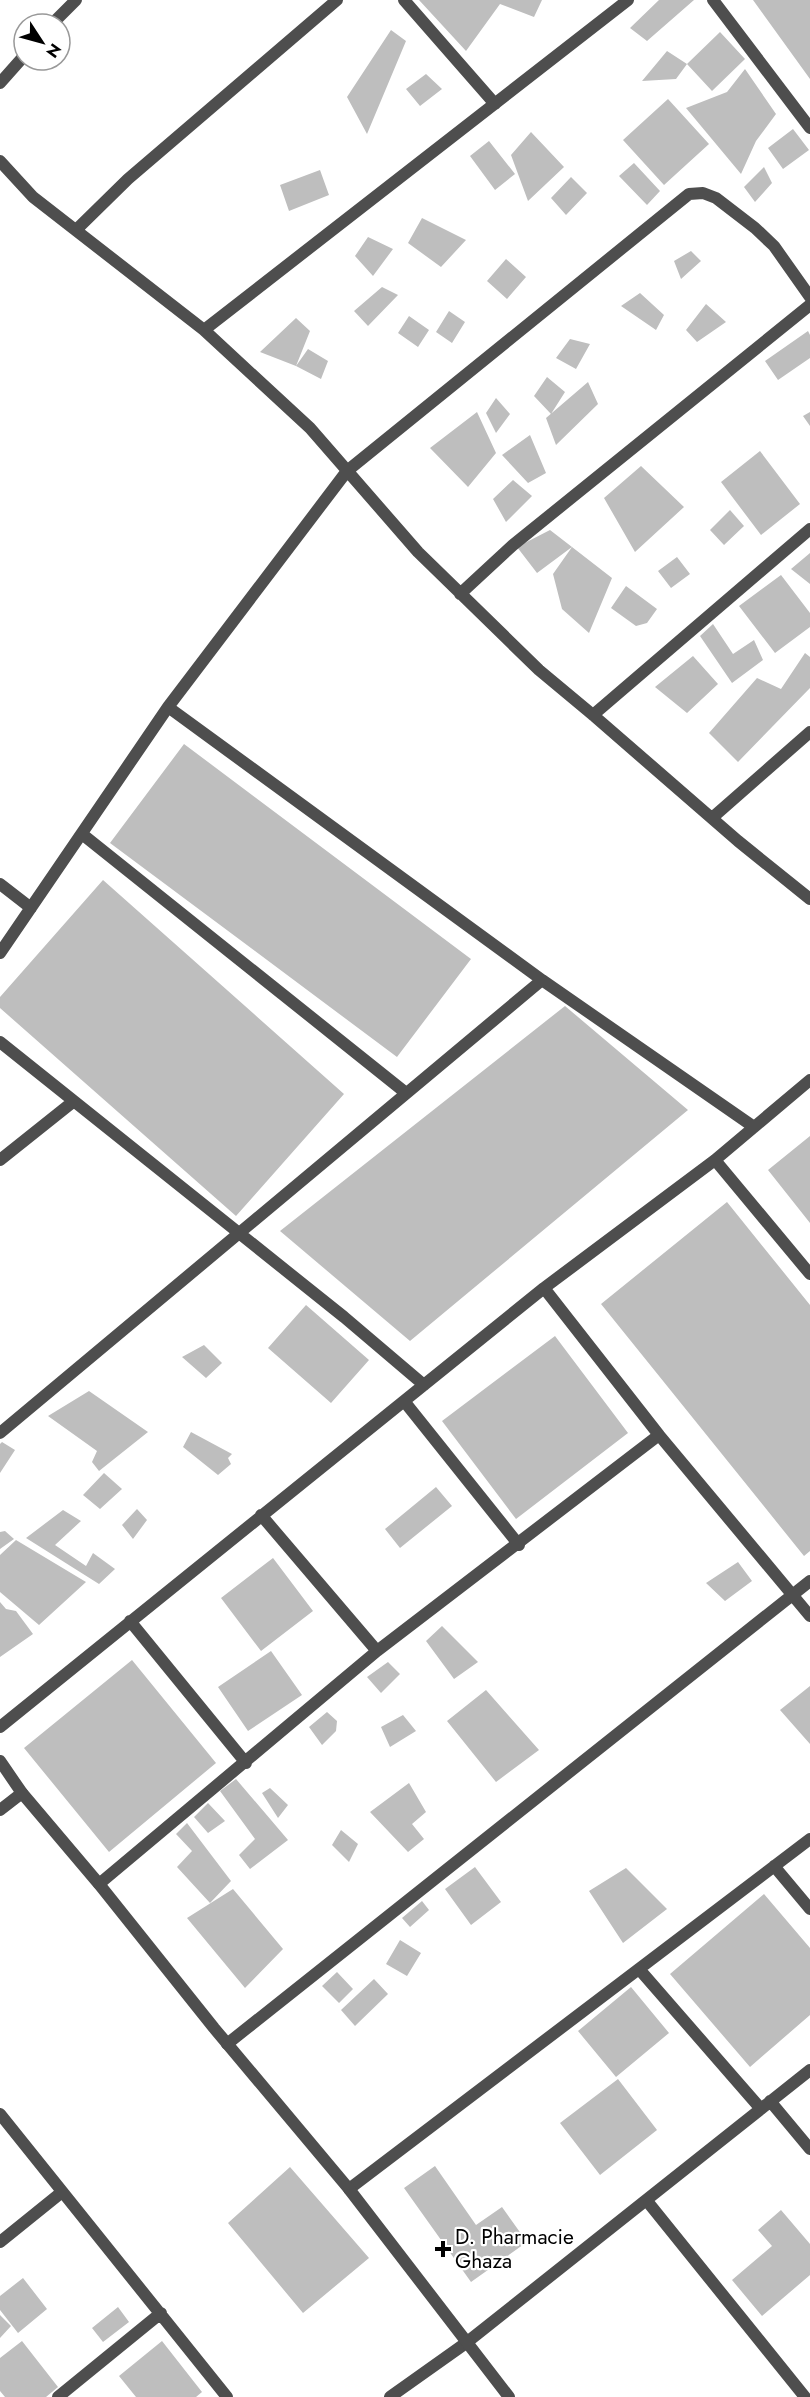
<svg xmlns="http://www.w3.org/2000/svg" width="810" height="2397" viewBox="0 0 810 2397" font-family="Jost,sans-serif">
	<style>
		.building { fill: #bebebe }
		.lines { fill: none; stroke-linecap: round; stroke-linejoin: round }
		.minor { stroke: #4e4e4e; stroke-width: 12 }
		.tertiary { stroke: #4e4e4e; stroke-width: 12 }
		.poi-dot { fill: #000; stroke: #fff; stroke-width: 2 }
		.labels { text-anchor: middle; stroke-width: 4.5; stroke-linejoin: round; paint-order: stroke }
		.poi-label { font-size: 21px; fill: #000; stroke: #fff; text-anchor: start }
	</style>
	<rect width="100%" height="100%" fill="#fff"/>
	<path class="building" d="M419,0H542L534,17L500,4L466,51Z
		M659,0H694L647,41L630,28Z
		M753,0H810V79Z
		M391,30L406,41L367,134L347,97Z
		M720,32L745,59L712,91L687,64Z
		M667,51L687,64L676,79L642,81Z
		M745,69L776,114L756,141L741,174L686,108L727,92Z
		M426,74L442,89L420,106L406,89Z
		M668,99L709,144L664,185L623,140Z
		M793,129L809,150L783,169L768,148Z
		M531,132L564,167L528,201L511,155Z
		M489,141L515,174L495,190L470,156Z
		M634,163L660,191L647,205L619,176Z
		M764,167L772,183L755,202L744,187Z
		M320,170L329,195L289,211L280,185Z
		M571,177L587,193L566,215L551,198Z
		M422,218L466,240L441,267L408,243Z
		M368,237L393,249L373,276L355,256Z
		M691,251L701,261L681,279L674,261Z
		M506,259L526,277L507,299L487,281Z
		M382,287L398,295L368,326L354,311Z
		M640,293L664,315L656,330L621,306Z
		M706,304L726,322L697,342L686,330Z
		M449,311L465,322L452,343L436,332Z
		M409,316L429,330L418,347L398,333Z
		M296,318L310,331L296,366L308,349L328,361L321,379L296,366L260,352Z
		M808,331L810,335V358L778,380L765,361Z
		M570,339L590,344L576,369L556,358Z
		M547,377L565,392L551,414L534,396Z
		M588,382L598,404L556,445L546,418Z
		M496,398L510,414L496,433L486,413Z
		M477,412L496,453L468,487L430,448Z
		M810,412V426L803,416Z
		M530,435L546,473L528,483L502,455Z
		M760,451L800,504L761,535L721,482Z
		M641,466L684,507L635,552L604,498Z
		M513,480L532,496L506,522L493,499Z
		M730,510L744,526L724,545L710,530Z
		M550,530L572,547L537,573L517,547Z
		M572,547L612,578L589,633L562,609L553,574Z
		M810,553V584L791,569Z
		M677,557L690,574L671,588L658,571Z
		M781,575L810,613V627L775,653L739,606Z
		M626,586L657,609L647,623L636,626L611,608Z
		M713,624L733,654L754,640L763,660L732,683L700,636Z
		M805,653L810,657V688L738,762L709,733L757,678L781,689Z
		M693,656L718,684L687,713L655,687Z
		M184,744L471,959L397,1057L110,843Z
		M103,880L344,1094L236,1216L0,1008V997Z
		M565,1006L688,1110L410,1341L280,1231Z
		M810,1136V1223L768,1170Z
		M727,1202L810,1305V1551L804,1556L601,1304Z
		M306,1305L369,1360L331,1403L268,1348Z
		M555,1336L628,1433L516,1519L442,1421Z
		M204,1345L222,1363L206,1378L182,1357Z
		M89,1391L148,1432L99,1471L92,1462L97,1451L48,1416Z
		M191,1432L232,1454L228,1458L231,1464L218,1475L183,1447Z
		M2,1442L15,1450L0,1473V1444Z
		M104,1473L122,1489L100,1509L83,1495Z
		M436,1487L452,1506L400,1548L385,1529Z
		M137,1509L147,1520L133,1539L122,1525Z
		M63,1510L81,1521L55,1545L86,1566L93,1553L115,1569L99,1584L26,1538Z
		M5,1531L14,1539L0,1549V1532Z
		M16,1540L86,1582L39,1625L0,1592V1555Z
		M273,1558L313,1611L261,1651L221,1598Z
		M738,1562L752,1581L725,1601L706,1583Z
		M0,1602L6,1609L16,1611L33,1634L0,1657Z
		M442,1626L478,1662L454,1679L426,1641Z
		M271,1651L302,1695L248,1731L218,1687Z
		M132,1660L216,1763L109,1852L24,1748Z
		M388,1662L400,1674L381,1693L367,1677Z
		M810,1686V1744L780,1710Z
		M486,1690L539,1750L496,1782L447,1721Z
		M327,1712L337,1721L336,1731L322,1745L309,1727Z
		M403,1715L416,1731L390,1747L381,1727Z
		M236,1779L288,1840L250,1869L239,1855L255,1839L220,1791Z
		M409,1783L426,1812L412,1824L424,1839L408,1852L370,1812Z
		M270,1788L288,1805L278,1818L262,1793Z
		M208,1803L225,1821L208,1833L194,1817Z
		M187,1823L231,1881L210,1903L177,1867L192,1851L176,1834Z
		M341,1830L358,1844L349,1862L332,1845Z
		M475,1867L501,1902L471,1925L445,1889Z
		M626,1868L667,1909L623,1943L589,1891Z
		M233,1889L283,1949L245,1988L187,1918Z
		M764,1894L810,1948V2015L750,2067L670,1974Z
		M422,1901L429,1910L410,1927L402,1918Z
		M400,1940L421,1953L407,1976L386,1964Z
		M337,1972L353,1989L339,2003L322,1986Z
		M374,1979L388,1994L355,2026L341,2010Z
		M631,1987L669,2033L616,2077L578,2031Z
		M618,2079L657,2130L600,2175L560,2123Z
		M435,2166L476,2225L502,2207L527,2242L471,2282L404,2188Z
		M290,2167L369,2258L303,2313L228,2223Z
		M781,2210L810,2244V2275L762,2316L732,2280L772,2246L758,2230Z
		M23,2278L47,2309L18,2333L0,2310V2296Z
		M118,2307L129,2322L103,2342L92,2328Z
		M0,2315L11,2326L0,2338Z
		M22,2341L58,2387L46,2397H5L0,2391V2358Z
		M162,2341L202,2392L196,2397H136L119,2376Z"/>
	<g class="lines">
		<path class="minor" d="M404,0L495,104
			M713,0L810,128
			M0,161L33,197L204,330L310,428L418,552L539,670L593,715L738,841L810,899
			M76,230L128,179L337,0
			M204,330L628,0
			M460,594L513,545L810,305
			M168,707L542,980L754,1127
			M593,715L810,529
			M712,818L810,732
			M82,834L406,1093
			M0,884L31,908
			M0,953L168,707L347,471L689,194L703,193L716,198L755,228L774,246L810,297
			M0,1042L344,1317L424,1385
			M0,1160L74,1101
			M715,1160L810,1274
			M544,1288L659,1435L810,1616
			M404,1401L519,1545
			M0,1433L542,980
			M261,1515L377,1651
			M130,1621L246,1763
			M0,1727L544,1288L715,1160L810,1080
			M0,1810L22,1793
			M774,1866L810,1909
			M99,1884L377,1651L659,1435
			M639,1969L761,2109
			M227,2044L810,1581
			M770,2101L810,2149
			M0,2114L227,2397
			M349,2189L810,1839
			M647,2201L805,2397
			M0,2242L62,2192
			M58,2397L161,2313
			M390,2397L466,2343L810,2070"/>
		<path class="tertiary" d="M52,24L76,0
			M0,83L24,56
			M0,1761L22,1793L99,1884L214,2028L349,2189L509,2397"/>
	</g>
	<path class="poi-dot" d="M440 2240h6v6h6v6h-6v6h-6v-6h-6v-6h6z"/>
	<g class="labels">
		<g class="poi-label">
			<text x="455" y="2244">D. Pharmacie<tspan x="455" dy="24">Ghaza</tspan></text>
		</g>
	</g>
	<g transform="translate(42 42) rotate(126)"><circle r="28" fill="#ffffff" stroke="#999999" stroke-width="1.5"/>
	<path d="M0-4.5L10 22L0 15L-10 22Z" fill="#000000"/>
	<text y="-9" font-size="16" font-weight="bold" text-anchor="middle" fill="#000000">N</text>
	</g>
</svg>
